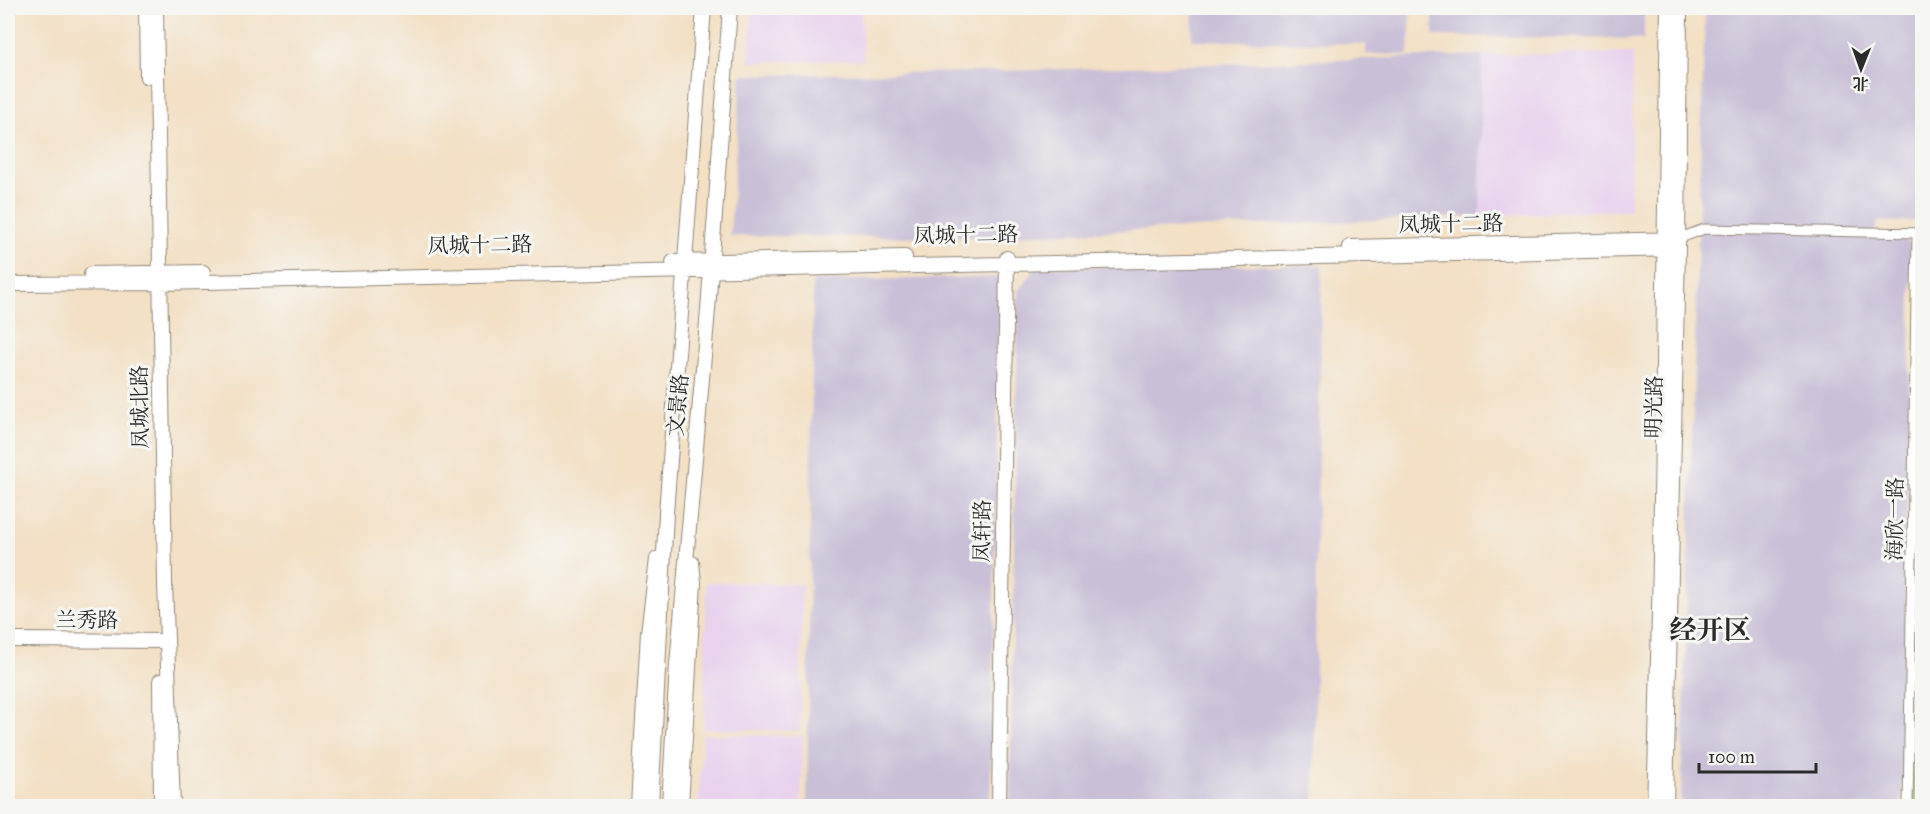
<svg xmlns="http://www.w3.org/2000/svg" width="1930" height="814" viewBox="0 0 1930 814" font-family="'IM FELL Great Primer','Noto Serif SC',serif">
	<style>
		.built { fill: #e8d2ee }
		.industrial { fill: #c9bfd7 }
		.green { fill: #9bc26d; stroke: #63764c; stroke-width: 1.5 }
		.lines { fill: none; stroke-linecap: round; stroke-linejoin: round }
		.street-casing { stroke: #8f8678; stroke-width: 11 }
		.secondary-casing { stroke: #8f8678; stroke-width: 16 }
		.street { stroke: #fff; stroke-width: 9 }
		.secondary { stroke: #fff; stroke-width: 14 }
		.labels { text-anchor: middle; stroke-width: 6; stroke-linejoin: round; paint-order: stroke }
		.street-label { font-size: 21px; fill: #2b2b2b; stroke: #f6f6f2 }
		.district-label { font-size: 27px; font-weight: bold; fill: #2b2b2b; stroke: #f6f6f2 }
	</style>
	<rect width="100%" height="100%" fill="#f6f6f2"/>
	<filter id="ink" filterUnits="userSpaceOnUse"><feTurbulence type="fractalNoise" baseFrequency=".0167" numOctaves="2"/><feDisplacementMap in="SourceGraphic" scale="12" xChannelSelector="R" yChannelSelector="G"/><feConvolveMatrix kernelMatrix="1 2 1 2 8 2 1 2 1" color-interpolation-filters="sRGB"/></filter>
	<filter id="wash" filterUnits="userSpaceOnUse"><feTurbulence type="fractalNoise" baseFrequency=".008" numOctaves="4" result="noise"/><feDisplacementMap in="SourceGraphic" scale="24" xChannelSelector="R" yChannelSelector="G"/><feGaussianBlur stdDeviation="1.35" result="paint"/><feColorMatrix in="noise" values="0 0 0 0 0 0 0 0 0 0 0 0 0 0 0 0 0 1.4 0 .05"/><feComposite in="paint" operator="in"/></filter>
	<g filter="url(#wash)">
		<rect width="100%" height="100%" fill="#f3e0c5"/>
		<path class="built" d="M752,8H861L863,60L749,62Z
			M1633,53L1630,210L1480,216L1482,55Z
			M706,582L802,584L800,731L704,729Z
			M703,734L803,736L801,806H698Z"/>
		<path class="industrial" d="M1193,8H1411L1409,55L1366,54V44L1192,40Z
			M1433,8H1644V39L1433,36Z
			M1705,8H1922V221L1877,222L1874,236L1902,237L1912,247L1902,806H1681Z
			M1482,55L1480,216L968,237L730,236L741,75L975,72Z
			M1322,265L1316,563L1314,806H1010L1018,291L1037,267Z
			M1000,277L990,806H807L813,281Z
			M1922,408V572H1919Z"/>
		<path class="green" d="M1922,593V805H1915L1913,803L1914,600H1920Z"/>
	</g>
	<g filter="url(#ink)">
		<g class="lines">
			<defs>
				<path id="street" d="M1877,8H1922
					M1678,239L1704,229L1922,233
					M1908,806L1917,233"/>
				<path id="secondary" d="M146,8L147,77
					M156,8L165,583L173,806
					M1350,247L1678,239
					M673,262L905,257
					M91,274L203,272
					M8,284L159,283L1678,249
					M8,640L167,641
					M160,681L161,806
					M638,806L648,633L657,559
					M651,806L666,513L704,8
					M669,806L677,665L708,310L730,8
					M681,806L694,582L692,563
					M999,806L1007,258
					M1654,806C1663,540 1663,274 1668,8
					M1666,806L1678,249L1680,8"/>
			</defs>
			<use href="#street" class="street-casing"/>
			<use href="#secondary" class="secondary-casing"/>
			<use href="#street" class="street"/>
			<use href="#secondary" class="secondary"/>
		</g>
	</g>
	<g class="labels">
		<g class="street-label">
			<text transform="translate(1451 224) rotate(-1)" y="7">凤城十二路</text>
			<text transform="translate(966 235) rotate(-1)" y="7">凤城十二路</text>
			<text transform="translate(480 245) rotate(-1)" y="7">凤城十二路</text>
			<text transform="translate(678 405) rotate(-85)" y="7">文景路</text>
			<text transform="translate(140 407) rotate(-91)" y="7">凤城北路</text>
			<text transform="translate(1654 407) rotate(-89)" y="7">明光路</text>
			<text transform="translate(1895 519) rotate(-89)" y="7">海欣一路</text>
			<text transform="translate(982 531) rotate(-89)" y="7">凤轩路</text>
			<text x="87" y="627">兰秀路</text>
		</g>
		<g class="district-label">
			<text x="1710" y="639">经开区</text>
		</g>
	</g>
	<rect width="1930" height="814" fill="none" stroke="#f6f6f2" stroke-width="30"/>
	<g transform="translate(1861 69) rotate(181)" stroke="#f6f6f2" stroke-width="4.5" paint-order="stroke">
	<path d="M0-4.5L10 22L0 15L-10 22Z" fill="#2b2b2b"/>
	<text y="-9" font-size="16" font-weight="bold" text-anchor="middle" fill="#2b2b2b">北</text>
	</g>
	<path d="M1699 763v9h117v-9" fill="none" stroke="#2b2b2b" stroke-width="3"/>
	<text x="1708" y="763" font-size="18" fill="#2b2b2b" stroke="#f6f6f2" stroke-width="4.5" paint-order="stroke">100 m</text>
</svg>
